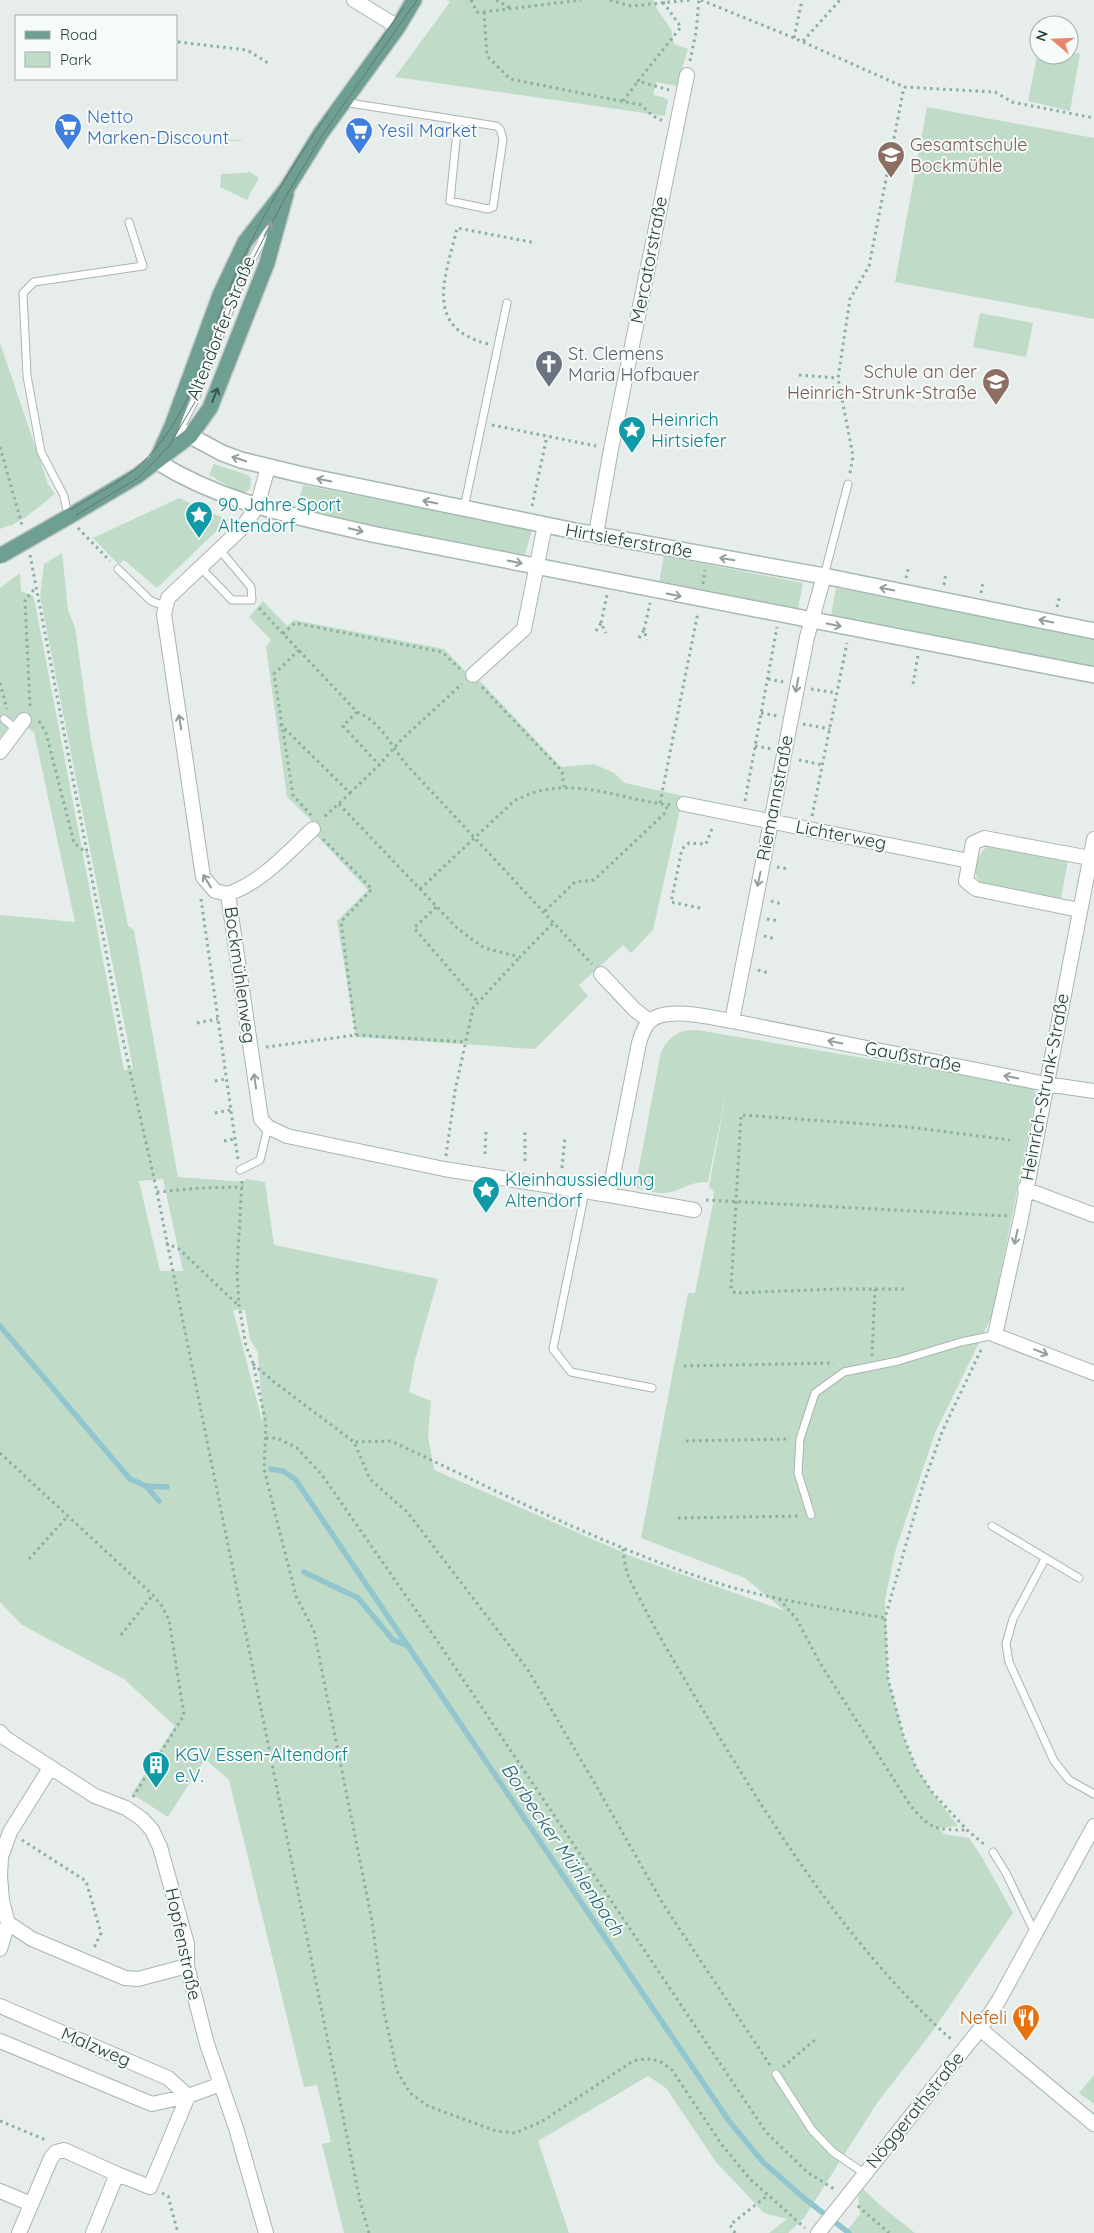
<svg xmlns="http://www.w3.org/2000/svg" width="1094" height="2233" viewBox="0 0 1094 2233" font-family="Quicksand,sans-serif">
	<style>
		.green { fill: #c0dcc8; fill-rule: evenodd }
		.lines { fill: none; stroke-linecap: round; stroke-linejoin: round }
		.stream { stroke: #92c5cd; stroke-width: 5.5 }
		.lane-casing { stroke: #a9b5b1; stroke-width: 9 }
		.street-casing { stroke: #a9b5b1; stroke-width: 16 }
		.secondary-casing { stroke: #a5b8b1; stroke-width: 18 }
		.primary-casing { stroke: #c2c9c7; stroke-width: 18 }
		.path { stroke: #89aea2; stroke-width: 3; stroke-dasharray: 2.5 4; stroke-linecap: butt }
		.lane { stroke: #fff; stroke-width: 7 }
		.street { stroke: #fff; stroke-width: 14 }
		.secondary { stroke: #fff; stroke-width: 15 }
		.primary { stroke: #6e9f92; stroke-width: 15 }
		.tram { stroke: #617973; stroke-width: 1 }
		.primary-bridge-casing { stroke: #c2c9c7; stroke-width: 18; stroke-linecap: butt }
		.primary-bridge { stroke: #6e9f92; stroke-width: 15 }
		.oneway { stroke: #929e9c }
		.oneway2 { stroke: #38564e }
		.labels { text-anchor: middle; stroke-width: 4; stroke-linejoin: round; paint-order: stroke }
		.shop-label { font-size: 18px; fill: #366cbe; stroke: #f6faf8; text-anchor: start }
		.education-label { font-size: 18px; fill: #785e54; stroke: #f6faf8; text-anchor: start }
		.street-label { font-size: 18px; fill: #263e38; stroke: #f6faf8 }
		.worship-label { font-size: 18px; fill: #5b616d; stroke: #f6faf8; text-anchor: start }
		.culture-label { font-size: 18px; fill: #0d838f; stroke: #f6faf8; text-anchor: start }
		.food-label { font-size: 18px; fill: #c56008; stroke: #f6faf8; text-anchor: end }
		.water-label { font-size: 19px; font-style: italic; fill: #246976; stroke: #f6faf8 }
	</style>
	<rect width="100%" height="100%" fill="#e6edea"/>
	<path class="green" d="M447,0H654L657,9L671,29L674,44L688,49L677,86L656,82L653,95L663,97L668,100L665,116L395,77L450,2Z
		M1039,46V55H1069V51L1080,54L1070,111L1028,101Z
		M927,107L1094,138V319L895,282Z
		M163,137L241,140L242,141L163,138Z
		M249,171L259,178L247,200L220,187L221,174L247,173Z
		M980,313L1033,323L1026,357L973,347Z
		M0,343L48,484L55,494L26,517L10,526V525L0,529Z
		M214,464L248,475L251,479L250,489L242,494L209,475Z
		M303,485L532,530L525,555L297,511Z
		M179,498L228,520L157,588L124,560L119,565L93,538Z
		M62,553L68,610L75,627L91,741L128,926L134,930L178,1177L244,1182L246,1179L265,1182L274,1245L438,1279L415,1360L409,1392L431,1401L428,1436L434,1470L636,1558L785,1611L745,1578L641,1538L688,1293H695L713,1203L714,1192L709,1187L727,1089L708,1182C691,1181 683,1190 666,1193C657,1194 644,1190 635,1188L661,1052C669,1036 680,1029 697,1030L1031,1086L1035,1089L1036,1096L992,1316L935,1433L895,1552L885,1600L888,1679L904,1738L916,1768L932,1792L958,1826L939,1828L944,1834L969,1838L983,1859L1013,1913L932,2032L877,2103L804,2218L788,2233H769L787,2219L764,2213L716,2162L666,2088L648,2076L538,2141L569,2233H344L322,2144L331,2142L317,2085L304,2087L229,1780L205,1759L168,1817L132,1794L175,1726L124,1679L22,1625L0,1602V915L75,922L34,732L15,718L0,738V588L20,573L21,591L33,596L35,603L124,1070L133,1068L40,596L44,564ZM163,1179L183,1271H160L139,1181ZM233,1310H245L250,1339L258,1353L263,1424Z
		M664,556L803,583L798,609L659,582Z
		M836,588L1094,638V666L831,616Z
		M263,601L287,626L294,620L444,649L466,672L479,680L561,767L594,764L614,773L625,783L683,796L653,930L631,953L623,945L579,985L588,996L535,1049L356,1037L337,921L368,890L315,834L311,820L287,797L266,647L271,640L249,617Z
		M989,846L1068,860L1061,899L981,883C970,874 978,850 989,846Z
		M1094,2075V2104L1079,2093Z
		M857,2183L881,2206L915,2233H845L860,2214Z"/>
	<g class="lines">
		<path class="stream" d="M0,1326L130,1479L146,1486L167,1487
			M271,1469L283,1471L295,1479L729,2121L763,2162L805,2199L849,2233
			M146,1486L159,1501
			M304,1572L358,1598L393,1640L409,1646"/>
		<defs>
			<path id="lane" d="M343,102L496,126L500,129L503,139L493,207L488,209L450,201L458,121
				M179,431L194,402L241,281L274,217
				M464,508L507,303
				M68,517L64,496L41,452L27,376L23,293L34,282L143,266L129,222
				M200,567L232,600H252L251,587L219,549
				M118,569L151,601L165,606
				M824,576L848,484
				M4,719L17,730
				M240,1170L260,1160L268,1127
				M585,1192L553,1349L571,1372L652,1388
				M811,1515L798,1473L800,1439L815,1393L844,1372L898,1361L961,1342L995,1335
				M992,1526L1079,1578
				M1045,1559L1013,1619L1006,1644L1009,1662L1054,1761L1069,1780L1094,1794
				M993,1852L1006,1873L1035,1933
				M776,2074L812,2130L833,2152L864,2173"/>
			<path id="street" d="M354,0L398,27
				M268,467L257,507L241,529L168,598L164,614L203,877L215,891L228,894L261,1119L268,1127L287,1136L444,1169L609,1195
				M596,534L611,449L687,75
				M473,675L524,629L545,525
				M0,752L24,720
				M684,804L969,861
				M1094,839L1021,1218L995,1335L1094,1373
				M228,894C262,882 287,853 313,829
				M1079,910L976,889L966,881L973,843L984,838L1090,858
				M601,974L634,1009L649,1021
				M732,1021L807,637L824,576
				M1025,1189L1094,1215
				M694,1210L609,1195L639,1043C641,1036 644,1027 649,1022C665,1005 712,1018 732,1021L1046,1084L1094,1091
				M0,1732L5,1738L95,1796L126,1808L142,1819L152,1830L160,1847L187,1944V1966L207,2044L236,2128L266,2233
				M8,1923L32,1939L125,1978L138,1979L187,1966
				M0,1949L8,1923L2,1901L0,1876L1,1857L10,1832L50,1768
				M0,2006L168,2078L188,2096L150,2187L117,2174L93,2233
				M980,2029L1094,2124
				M0,2041L152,2104L188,2096L221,2084
				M0,2191L31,2204
				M19,2233L51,2158L56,2152L64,2150L117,2174
				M818,2233L980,2029L999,2000L1094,1826"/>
			<path id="secondary" d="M172,426L222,453L241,460L303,475L575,531L824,576L1094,631
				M156,461C225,504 295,516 372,534L1094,675"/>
			<path id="primary" d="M156,461L172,426L220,295L245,242L287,188L321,133L398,27L414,0
				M68,517L137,476L190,436L210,408L267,263L286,194"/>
		</defs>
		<use href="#lane" class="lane-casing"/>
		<use href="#street" class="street-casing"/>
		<use href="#secondary" class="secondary-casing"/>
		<use href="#primary" class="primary-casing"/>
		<path class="path" d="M471,0L477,12H484L581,0
			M496,0L512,9
			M610,0L631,6L691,0
			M701,0L794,38L904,87L995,92L1012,102L1094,118
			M663,2L681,27L638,81L669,90
			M484,12L487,56L510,79L641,105L653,116L663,121
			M794,38L802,0
			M803,41L840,0
			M178,42L247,50L268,63
			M690,61L696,32L699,0
			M623,101L638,81
			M488,344C422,327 446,277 457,228L536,243
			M799,375L838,378
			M492,425L596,446
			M0,447L22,525
			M850,473L853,456L838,378L850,299L869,266L904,87
			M532,506L547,436
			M78,528L110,561
			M30,555L122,1035L157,1192L360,2201L369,2233
			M906,578L909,566
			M703,584L705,570
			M944,585L946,573
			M981,593L983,582
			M1057,607L1060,595
			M259,608L357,712C380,721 391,745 405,763L592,964
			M601,623L607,595
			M644,630L650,603
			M596,631L601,623L606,633
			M283,634L295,623L442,652L460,669
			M639,638L644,630L647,640
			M299,650L274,674L293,795L311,815
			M768,679L784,682
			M0,683L7,709
			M913,684L918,655
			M482,687L562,771L564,787
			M811,689L837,693
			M30,706L25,600L36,587
			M357,712L343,726L379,765
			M761,713L778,716
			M39,721L46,733L74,843L87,853
			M280,724L350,793L322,819
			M803,724L830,729
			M755,746L772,749
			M799,760L823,765
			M350,793L379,765L402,739L462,684
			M745,801L777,627
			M660,803L698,612
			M339,804L457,928L484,948L520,957L554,922
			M812,816L847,643
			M323,839L372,889L341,922L356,1035
			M777,867L789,869
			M420,889L514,801C568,772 615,799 670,805
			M201,899L238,1160
			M771,901L782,904
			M436,907L414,928L477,1001
			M700,908L671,902L682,849L689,843L706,844L713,826
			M545,911L575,882L594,880L664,814L668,805
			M767,919L779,921
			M764,936L776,939
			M758,970L769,973
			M197,1023L218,1019
			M266,1047L356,1035L465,1042
			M215,1081L226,1079
			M215,1113L231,1110
			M224,1141L235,1139
			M485,1154L486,1130
			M446,1156L455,1091L473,1008L519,958
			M525,1161V1132
			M562,1168L565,1136
			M242,1181L237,1271L239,1305L246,1346L253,1363L266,1424L264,1469L296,1596L314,1631L372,1921L384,2012L397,2071L410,2093L428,2106L496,2131L515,2133L541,2122L633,2061C650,2057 659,2059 672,2070L722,2145L750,2179L805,2228
			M157,1192L200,1188L243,1187
			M706,1200L1007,1216
			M166,1243L179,1249L238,1305
			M904,1289H839L735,1293L731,1289L741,1115L908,1127L1010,1140
			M981,1350L942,1432L923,1485L885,1618L888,1679L904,1738L916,1768L932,1792L967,1830L985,1845
			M872,1356L875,1289
			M253,1364L273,1381L354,1442
			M684,1366L834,1363
			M266,1438H277L297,1448L322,1475L438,1642L766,2132L807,2172L834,2189
			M686,1441L788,1439
			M0,1453L153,1595L162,1606L169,1620L184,1715L133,1797
			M678,1518L800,1516
			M623,1549C624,1557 625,1567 628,1575C632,1586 640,1598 645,1609C661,1640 679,1670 697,1700C769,1820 847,1947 952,2040
			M29,1559L67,1517
			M779,1599L796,1618L820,1663L910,1805C930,1829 935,1830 967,1830
			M121,1635L153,1595
			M22,1840L86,1881L101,1933L94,1948
			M770,2065L663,1904L594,1782L528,1670L408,1513L370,1479L354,1442L391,1441C495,1490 598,1543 708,1580C765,1599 826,1607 885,1618
			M783,2067L817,2038
			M0,2121L46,2140
			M162,2193L168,2196L178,2233
			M858,2206L889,2233
			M735,2233L730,2225L768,2195"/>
		<use href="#lane" class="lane"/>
		<use href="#street" class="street"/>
		<use href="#secondary" class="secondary"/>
		<use href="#primary" class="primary"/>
		<path class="tram" d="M376,47L403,8
			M0,551C31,533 61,516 92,497C111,486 131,475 147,458C194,410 207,342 232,282C257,224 291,166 328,114
			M0,561L138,478L169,446L195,402L242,280L285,198L323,134L417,0"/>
		<defs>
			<path id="primary-bridge" d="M0,556L68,517"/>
		</defs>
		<use href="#primary-bridge" class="primary-bridge-casing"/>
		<use href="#primary-bridge" class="primary-bridge"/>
	</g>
	<defs><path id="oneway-shaft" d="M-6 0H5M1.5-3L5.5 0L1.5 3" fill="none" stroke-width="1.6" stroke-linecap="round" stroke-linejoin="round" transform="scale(1.25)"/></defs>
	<g class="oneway">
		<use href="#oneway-shaft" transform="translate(268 229) rotate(-62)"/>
		<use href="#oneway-shaft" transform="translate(239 459) rotate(-162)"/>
		<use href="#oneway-shaft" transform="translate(324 480) rotate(-168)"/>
		<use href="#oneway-shaft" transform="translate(430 502) rotate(-169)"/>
		<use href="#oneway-shaft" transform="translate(356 530) rotate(13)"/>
		<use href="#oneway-shaft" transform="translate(727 559) rotate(-170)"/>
		<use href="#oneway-shaft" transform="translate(515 562) rotate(11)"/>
		<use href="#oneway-shaft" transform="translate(887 589) rotate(-169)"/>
		<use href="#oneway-shaft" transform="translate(674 595) rotate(11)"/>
		<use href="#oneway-shaft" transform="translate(1046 621) rotate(-168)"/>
		<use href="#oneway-shaft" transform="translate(834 625) rotate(11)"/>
		<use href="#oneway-shaft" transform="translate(797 685) rotate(101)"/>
		<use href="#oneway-shaft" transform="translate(180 722) rotate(-99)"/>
		<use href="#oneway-shaft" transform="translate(759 879) rotate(102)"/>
		<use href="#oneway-shaft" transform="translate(207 881) rotate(-122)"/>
		<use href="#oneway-shaft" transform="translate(835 1042) rotate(-169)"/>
		<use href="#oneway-shaft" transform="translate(1011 1077) rotate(-169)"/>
		<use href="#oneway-shaft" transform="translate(255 1081) rotate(-98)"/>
		<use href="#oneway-shaft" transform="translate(1016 1237) rotate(102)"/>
		<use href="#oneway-shaft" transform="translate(1041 1352) rotate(21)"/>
	</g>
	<use class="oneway2" href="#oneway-shaft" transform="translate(215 395) rotate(-69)"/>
	<defs>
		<symbol id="supermarket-pin" viewBox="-11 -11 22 30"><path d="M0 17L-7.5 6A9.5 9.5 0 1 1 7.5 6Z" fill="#3f7fe0" stroke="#f6faf8"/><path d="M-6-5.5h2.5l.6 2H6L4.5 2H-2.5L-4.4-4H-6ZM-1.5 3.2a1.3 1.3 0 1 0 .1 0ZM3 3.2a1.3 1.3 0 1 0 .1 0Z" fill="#fff"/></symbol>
		<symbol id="school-pin" viewBox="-11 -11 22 30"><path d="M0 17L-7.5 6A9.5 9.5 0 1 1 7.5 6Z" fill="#8d6e63" stroke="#f6faf8"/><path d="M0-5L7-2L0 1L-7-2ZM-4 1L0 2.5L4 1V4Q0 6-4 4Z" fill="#fff"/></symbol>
		<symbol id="church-pin" viewBox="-11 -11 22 30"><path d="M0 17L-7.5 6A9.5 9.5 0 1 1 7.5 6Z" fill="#6b7280" stroke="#f6faf8"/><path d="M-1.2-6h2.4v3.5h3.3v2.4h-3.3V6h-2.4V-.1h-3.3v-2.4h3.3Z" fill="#fff"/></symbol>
		<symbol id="sight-pin" viewBox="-11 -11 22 30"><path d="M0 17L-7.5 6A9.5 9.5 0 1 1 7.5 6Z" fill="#0f9aa8" stroke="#f6faf8"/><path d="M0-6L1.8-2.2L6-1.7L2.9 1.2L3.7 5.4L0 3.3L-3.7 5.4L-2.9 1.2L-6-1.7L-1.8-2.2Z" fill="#fff"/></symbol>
		<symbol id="building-pin" viewBox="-11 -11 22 30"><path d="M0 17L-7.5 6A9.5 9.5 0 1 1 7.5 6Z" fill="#0f9aa8" stroke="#f6faf8"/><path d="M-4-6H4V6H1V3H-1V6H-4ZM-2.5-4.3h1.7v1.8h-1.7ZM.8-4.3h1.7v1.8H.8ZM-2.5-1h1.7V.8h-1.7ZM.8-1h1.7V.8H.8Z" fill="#fff"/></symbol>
		<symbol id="restaurant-pin" viewBox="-11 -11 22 30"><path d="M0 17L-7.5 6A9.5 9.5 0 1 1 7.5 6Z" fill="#e8710a" stroke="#f6faf8"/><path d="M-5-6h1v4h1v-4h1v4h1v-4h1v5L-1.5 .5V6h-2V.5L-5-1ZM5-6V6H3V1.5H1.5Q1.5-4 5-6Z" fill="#fff"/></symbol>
	</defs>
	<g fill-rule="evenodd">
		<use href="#supermarket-pin" x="52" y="111" width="32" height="43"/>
		<use href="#supermarket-pin" x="343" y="115" width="32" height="43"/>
		<use href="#school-pin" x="875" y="139" width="32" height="43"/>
		<use href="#church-pin" x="533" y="348" width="32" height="43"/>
		<use href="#school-pin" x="980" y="366" width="32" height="43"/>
		<use href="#sight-pin" x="616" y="414" width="32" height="43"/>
		<use href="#sight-pin" x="183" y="499" width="32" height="43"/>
		<use href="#sight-pin" x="470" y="1174" width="32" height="43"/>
		<use href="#building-pin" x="140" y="1749" width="32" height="43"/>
		<use href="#restaurant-pin" x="1010" y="2002" width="32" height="43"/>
	</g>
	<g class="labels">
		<g class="shop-label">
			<text x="87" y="123">Netto<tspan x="87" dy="21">Marken-Discount</tspan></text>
			<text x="378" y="137">Yesil Market</text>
		</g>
		<g class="education-label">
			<text x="910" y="151">Gesamtschule<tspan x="910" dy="21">Bockmühle</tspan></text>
			<text x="977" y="378" text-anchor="end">Schule an der<tspan x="977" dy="21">Heinrich-Strunk-Straße</tspan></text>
		</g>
		<g class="street-label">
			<text transform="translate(649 260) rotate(-79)" y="6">Mercatorstraße</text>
			<text transform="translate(221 328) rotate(-68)" y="6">Altendorfer Straße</text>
			<text transform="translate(629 541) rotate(10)" y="6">Hirtsieferstraße</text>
			<text transform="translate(775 798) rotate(-79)" y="6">Riemannstraße</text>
			<text transform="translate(841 835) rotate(11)" y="6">Lichterweg</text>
			<text transform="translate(240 975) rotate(82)" y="6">Bockmühlenweg</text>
			<text transform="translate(913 1057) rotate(11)" y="6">Gaußstraße</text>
			<text transform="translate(1045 1087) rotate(-79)" y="6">Heinrich-Strunk-Straße</text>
			<text transform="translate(183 1944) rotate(78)" y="6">Hopfenstraße</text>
			<text transform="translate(96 2047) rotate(23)" y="6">Malzweg</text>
			<text transform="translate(915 2110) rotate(-51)" y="6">Nöggerathstraße</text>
		</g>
		<g class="worship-label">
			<text x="568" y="360">St. Clemens<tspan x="568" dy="21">Maria Hofbauer</tspan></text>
		</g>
		<g class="culture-label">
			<text x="651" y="426">Heinrich<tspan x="651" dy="21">Hirtsiefer</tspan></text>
			<text x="218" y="511">90 Jahre Sport<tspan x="218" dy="21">Altendorf</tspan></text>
			<text x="505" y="1186">Kleinhaussiedlung<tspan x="505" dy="21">Altendorf</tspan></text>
			<text x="175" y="1761">KGV Essen-Altendorf<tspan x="175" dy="21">e.V.</tspan></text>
		</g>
		<g class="food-label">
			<text x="1007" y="2024">Nefeli</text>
		</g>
		<g class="water-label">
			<text transform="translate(563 1849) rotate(56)" y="7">Borbecker Mühlenbach</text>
		</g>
	</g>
	<rect x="15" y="15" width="162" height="65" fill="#f6faf8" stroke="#a3afab"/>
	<rect x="25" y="31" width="25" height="8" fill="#6e9f92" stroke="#a3afab"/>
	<text x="60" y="40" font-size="15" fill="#263e38">Road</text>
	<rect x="25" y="52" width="25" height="15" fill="#c0dcc8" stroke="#a3afab"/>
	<text x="60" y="65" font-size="15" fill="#263e38">Park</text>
	<g transform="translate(1054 40) rotate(289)"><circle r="24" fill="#f6faf8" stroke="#a3afab"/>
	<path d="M0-4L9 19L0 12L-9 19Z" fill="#e7886a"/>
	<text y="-8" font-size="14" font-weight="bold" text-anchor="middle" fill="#263e38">N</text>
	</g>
</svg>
